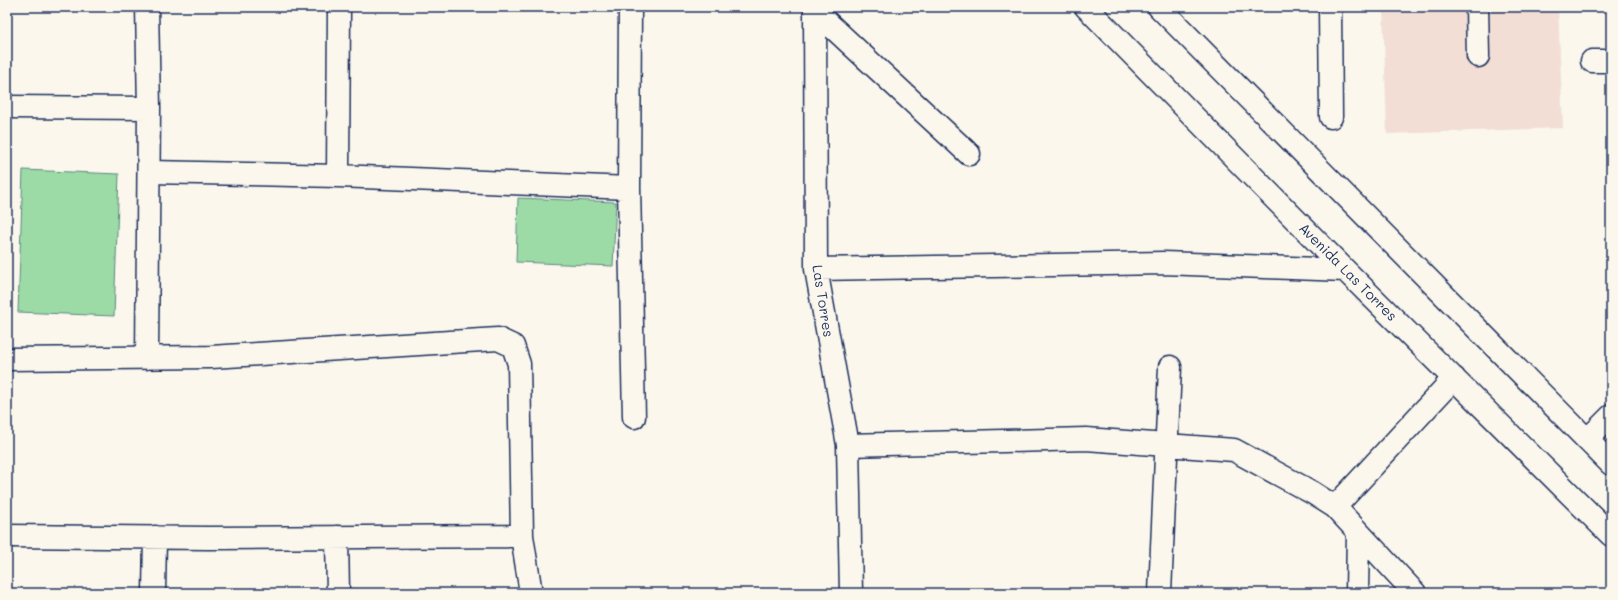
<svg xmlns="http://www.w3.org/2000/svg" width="1618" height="600" viewBox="0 0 1618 600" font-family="Mali,sans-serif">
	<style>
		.built { fill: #f2ded4 }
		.green { fill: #9cdba5; stroke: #5c8582 }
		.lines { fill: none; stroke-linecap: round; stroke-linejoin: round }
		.minor-casing { stroke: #1b2f5e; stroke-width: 25 }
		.minor { stroke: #fbf7ec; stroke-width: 22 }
		.labels { text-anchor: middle; stroke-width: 4; stroke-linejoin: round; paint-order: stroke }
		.street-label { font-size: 14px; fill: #1b2f5e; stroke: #fbf7ec }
	</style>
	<rect width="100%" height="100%" fill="#fbf7ec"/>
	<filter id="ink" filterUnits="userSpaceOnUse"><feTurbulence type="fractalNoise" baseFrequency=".025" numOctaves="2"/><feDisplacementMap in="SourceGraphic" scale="8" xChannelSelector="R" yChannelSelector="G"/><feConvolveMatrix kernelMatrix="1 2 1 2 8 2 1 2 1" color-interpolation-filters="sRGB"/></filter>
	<g filter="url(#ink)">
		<path class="built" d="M1383,7H1558L1563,128L1387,134Z"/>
		<path class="green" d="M23,170L119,174L114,316L18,312Z
			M518,198L616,202L613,266L516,262Z"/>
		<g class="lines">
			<defs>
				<path id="minor" d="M630,7L629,188L634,417
					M815,7L816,269L848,445L851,593
					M1086,7L1345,270L1611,535
					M1159,7L1611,464
					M1330,7L1331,117
					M1477,7L1478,56
					M815,11L969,154
					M1592,61H1611
					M7,107L149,108
					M149,172L338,176L629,188
					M338,176L339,7
					M816,269L1164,263L1345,270
					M147,358L149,108L147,7
					M7,359L211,357L498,339L513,346L519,364L522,536L531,593
					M1587,440L1611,416
					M848,445L1086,439L1234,450L1313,493L1335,507L1415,593
					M1335,507L1454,378
					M7,536L208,538L522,536
					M337,537L338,593
					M154,593L155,537
					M1160,593L1170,367
					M1357,593L1358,532"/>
			</defs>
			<use href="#minor" class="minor-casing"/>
			<use href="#minor" class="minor"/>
		</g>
	</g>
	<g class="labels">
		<g class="street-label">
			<text transform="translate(1348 272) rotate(45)" y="5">Avenida Las Torres</text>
			<text transform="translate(823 301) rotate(81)" y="5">Las Torres</text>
		</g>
	</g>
	<rect width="1618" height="600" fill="none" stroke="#fbf7ec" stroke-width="24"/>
	<rect x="12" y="12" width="1594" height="576" fill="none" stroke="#1b2f5e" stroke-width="1.5" filter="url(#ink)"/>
</svg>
